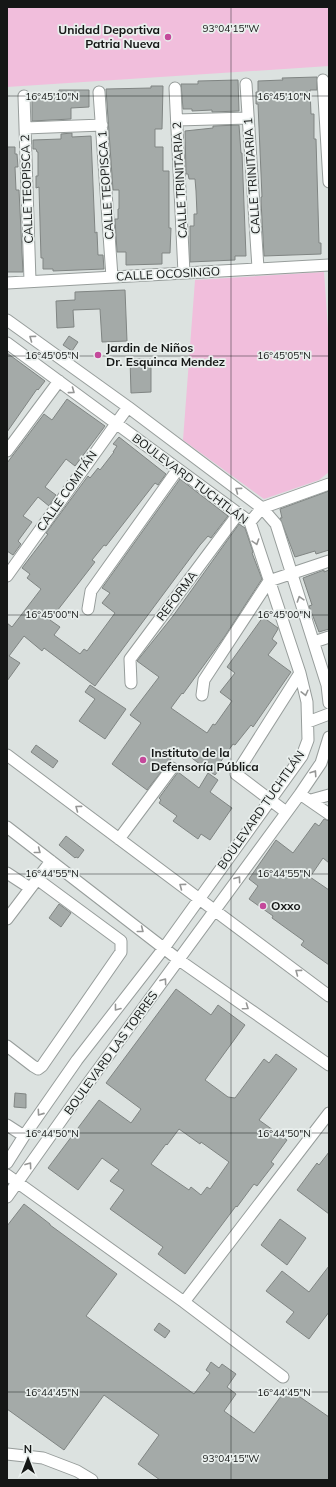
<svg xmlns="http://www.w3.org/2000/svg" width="336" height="1487" viewBox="0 0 336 1487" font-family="Mulish,sans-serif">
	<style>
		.green { fill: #f1bedc }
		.building { fill: #a4aaa8; stroke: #808583; fill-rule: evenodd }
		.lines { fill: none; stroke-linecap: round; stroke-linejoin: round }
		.minor-casing { stroke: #979d9b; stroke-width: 13 }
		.minor { stroke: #fff; stroke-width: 11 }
		.oneway { stroke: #969796 }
		.ticks { fill: none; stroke: #151716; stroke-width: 1; stroke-opacity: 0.45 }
		.poi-dot { fill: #c4499b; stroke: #e9efed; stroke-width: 1.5 }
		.labels { text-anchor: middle; stroke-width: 3.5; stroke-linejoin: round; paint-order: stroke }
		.poi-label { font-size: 12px; font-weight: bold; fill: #151716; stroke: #e9efed; text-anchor: start }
		.street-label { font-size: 12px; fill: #151716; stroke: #e9efed }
		.ticks-label { font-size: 10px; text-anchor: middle; fill: #151716; stroke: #e9efed; stroke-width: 3.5; stroke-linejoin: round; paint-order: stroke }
	</style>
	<rect width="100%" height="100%" fill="#dce2e0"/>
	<path class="green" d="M7,7H329V66L7,87Z
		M324,272L329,343V472L319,480L264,499L183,440L195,280Z"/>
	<path class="building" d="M317,77V90H310L311,114H314V139H316L319,243H321V254L264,256L261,201V197H262L258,104H256V92H258V81L283,80L282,78Z
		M238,80L239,111L212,112V110L192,111V109H183L181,84H198V81Z
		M151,86H163L162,129H155V147H163V171H169V228H171L170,253H162V264L126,265V252H117L115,219H118V209H119V190H113L106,89L151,88Z
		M59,90H89V107L71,108V119L32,121V99L59,98Z
		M239,125L241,153H242L246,256H235V260L190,262V226H194V214H197L196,191L195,179H189L188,174H186L185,131L213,128V126Z
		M72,133V137L91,136L95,233L97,232L98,255H103L104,269L53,271V269H43V258H41L39,187L36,188V176H38V152H37L36,149H33V140L61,139V134Z
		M7,147H15V154H17L18,167H15L16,190H19L23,272H7Z
		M125,290L127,341L102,342L100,309L73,310L74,327L57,328L56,301L75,300V292Z
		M69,336L78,342L72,351L63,345Z
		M7,353L45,381L38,390L37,389L7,432Z
		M130,359H151V392L131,393Z
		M67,399L105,426L75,466L66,459L45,487L56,495L49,506L38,497L23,516L32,522L18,541L21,544L13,555L7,551V463L44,414L52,420Z
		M119,437L166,474L158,485L155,483L106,546L104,545L92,560L95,562L50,620L60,627L54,635L80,654L84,649L87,651L115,613L102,603L110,593L102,588L180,479L228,516L211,538L208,536L200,545L95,686L44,648L42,651L24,636L9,656L20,663L7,681V623L12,627L41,589L27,578L30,574L22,568L48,534L46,533L88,476L90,478L98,468L100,470L114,452H113L117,446L113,444Z
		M329,491V550L316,554L315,551L295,557L280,518H282L280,509Z
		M239,524L245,528L253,552L252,553L262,579L225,636L183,694L182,693L171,708L207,733L213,724L215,725L232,701L220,692L235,673L227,667L263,617L278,628V629L272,639L277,643L268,655L291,672L253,727L251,725L235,745L233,744L219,764L222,766L215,775L182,751L181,753L178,750L147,790L112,764L141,723L130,715L159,677L137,661L173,616Z
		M324,570V572L329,570V629L319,632L309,606L312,605L303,578Z
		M90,685L126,709L105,739L79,721L95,699L85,692Z
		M36,745L58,761L53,768L31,752Z
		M178,772L199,788L208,773L218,780L210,792L232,808L210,840L201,834L198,839L173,821L177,816L159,803L161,800L159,798Z
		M324,819L329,821V863L323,858L310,877L329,890V965L301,945L304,941L272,918L273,916L249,899L258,886L249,879L276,840L293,853L315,823L319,826Z
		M66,836L84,850L78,858L76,857L75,858L59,845Z
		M59,904L71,913L61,927L49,918Z
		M176,989L211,1015L218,1005L245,1025L205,1080L228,1097L235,1098L264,1059L269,1063L276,1054L297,1069L259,1120L287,1140L271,1162L274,1164L257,1186L254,1184L237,1207L236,1206L185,1274L158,1254L163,1247L110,1209L124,1190L110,1181L119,1170L102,1158L78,1190L48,1168L99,1100L131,1123L141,1109L106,1083ZM179,1129L200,1144L201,1142L229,1162L210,1189L207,1187L201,1195L191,1187L189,1190L151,1164L166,1144L167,1145Z
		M15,1093L26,1094V1108L14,1107Z
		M329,1152V1214L297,1190L317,1163L319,1165Z
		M24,1204L50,1224V1225L117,1274L86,1316L194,1394L210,1373L206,1370L211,1362L219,1368L222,1364L236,1374L227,1387L236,1394L224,1411L254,1433L287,1388L329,1417V1480H160L138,1464L159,1435L104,1395L64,1450L7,1409V1226Z
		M280,1219L306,1238L287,1265L261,1245Z
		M329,1266V1312L309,1339L286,1322L294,1312L266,1291L282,1271L309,1292Z
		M159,1323L170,1331L165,1338L154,1330Z"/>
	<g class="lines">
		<defs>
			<path id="minor" d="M323,80L329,182
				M246,84L258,268
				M175,88L184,273
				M99,92L112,277
				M24,96L30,281
				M177,120L248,118
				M25,128L102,125
				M7,283L329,265
				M7,320L128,407L262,508L276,524L327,685L329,703
				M7,343L250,522L300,673L307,702L308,740L302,756L164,948L77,1060L24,1136L7,1163
				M7,451L59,381
				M250,522L262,508L329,484
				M7,576L128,407
				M88,609L91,591L178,469
				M314,642L329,637
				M131,683L130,659L238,514
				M202,695L204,680L269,581L329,561
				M308,722L329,714
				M7,755L329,996
				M300,794L329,814
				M311,800L329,795
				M286,812L236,774L300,673
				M7,827L179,960L329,1065
				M119,839L172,768
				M7,873L30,888
				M7,919L51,861
				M7,1046L33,1066L38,1069L42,1066L121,952V941L37,879
				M7,1125L24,1136
				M7,1175L184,1302L283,1377
				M7,1197L75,1101L300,794L321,763L329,737
				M184,1302L329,1113
				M7,1454L43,1458L77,1471L92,1480"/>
		</defs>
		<use href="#minor" class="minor-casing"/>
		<use href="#minor" class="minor"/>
	</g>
	<defs><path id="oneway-chevron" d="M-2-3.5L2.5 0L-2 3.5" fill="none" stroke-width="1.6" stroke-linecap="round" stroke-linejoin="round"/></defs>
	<g class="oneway">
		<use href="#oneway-chevron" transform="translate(32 338) rotate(-144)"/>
		<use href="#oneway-chevron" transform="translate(72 391) rotate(36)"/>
		<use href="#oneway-chevron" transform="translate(238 490) rotate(-143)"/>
		<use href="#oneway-chevron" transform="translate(256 542) rotate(72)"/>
		<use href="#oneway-chevron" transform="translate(300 599) rotate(-108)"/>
		<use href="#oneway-chevron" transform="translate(305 693) rotate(76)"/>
		<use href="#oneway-chevron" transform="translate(314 773) rotate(-56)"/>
		<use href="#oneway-chevron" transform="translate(78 808) rotate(-143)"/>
		<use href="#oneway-chevron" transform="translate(38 851) rotate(38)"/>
		<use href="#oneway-chevron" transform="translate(238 879) rotate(-54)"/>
		<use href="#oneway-chevron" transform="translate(182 886) rotate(-143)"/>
		<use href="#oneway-chevron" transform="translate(141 930) rotate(38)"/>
		<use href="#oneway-chevron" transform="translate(298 972) rotate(-143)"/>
		<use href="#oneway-chevron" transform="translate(164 981) rotate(-54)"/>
		<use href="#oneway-chevron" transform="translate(246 1007) rotate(35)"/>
		<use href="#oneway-chevron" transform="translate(117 1008) rotate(128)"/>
		<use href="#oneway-chevron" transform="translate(40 1113) rotate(125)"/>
		<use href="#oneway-chevron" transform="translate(29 1165) rotate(-54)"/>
	</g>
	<path class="ticks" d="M231,7V1480M7,96H329M7,356H329M7,615H329M7,874H329M7,1133H329M7,1392H329"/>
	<g class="poi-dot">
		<circle cx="168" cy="37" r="4"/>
		<circle cx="98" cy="355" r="4"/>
		<circle cx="143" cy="760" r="4"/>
		<circle cx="263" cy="906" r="4"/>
	</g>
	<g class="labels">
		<g class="poi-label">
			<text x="160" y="34" text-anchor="end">Unidad Deportiva<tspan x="160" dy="14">Patria Nueva</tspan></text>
			<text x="106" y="352">Jardin de Niños<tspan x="106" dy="14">Dr. Esquinca Mendez</tspan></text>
			<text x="151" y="757">Instituto de la<tspan x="151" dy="14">Defensoría Pública</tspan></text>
			<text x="271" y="910">Oxxo</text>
		</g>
		<g class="street-label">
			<text transform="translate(252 176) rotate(-94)" y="4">CALLE TRINITARIA 1</text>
			<text transform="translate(180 180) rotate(-93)" y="4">CALLE TRINITARIA 2</text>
			<text transform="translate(106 185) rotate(-94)" y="4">CALLE TEOPISCA 1</text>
			<text transform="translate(27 189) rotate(-92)" y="4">CALLE TEOPISCA 2</text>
			<text transform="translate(168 274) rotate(-3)" y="4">CALLE OCOSINGO</text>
			<text transform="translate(190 479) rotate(37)" y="4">BOULEVARD TUCHTLÁN</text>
			<text transform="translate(67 491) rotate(-55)" y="4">CALLE COMITÁN</text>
			<text transform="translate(177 596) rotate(-53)" y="4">REFORMA</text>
			<text transform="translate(261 810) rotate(-55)" y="4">BOULEVARD TUCHTLÁN</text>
			<text transform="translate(111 1053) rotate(-54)" y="4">BOULEVARD LAS TORRES</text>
		</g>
	</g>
	<g class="ticks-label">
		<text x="231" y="32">93°04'15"W</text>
		<text x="52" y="100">16°45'10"N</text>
		<text x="284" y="100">16°45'10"N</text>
		<text x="52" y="359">16°45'05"N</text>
		<text x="284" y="359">16°45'05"N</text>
		<text x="52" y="618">16°45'00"N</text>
		<text x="284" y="618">16°45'00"N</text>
		<text x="52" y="877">16°44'55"N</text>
		<text x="284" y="877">16°44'55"N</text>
		<text x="52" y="1137">16°44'50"N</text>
		<text x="284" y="1137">16°44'50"N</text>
		<text x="52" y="1396">16°44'45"N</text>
		<text x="284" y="1396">16°44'45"N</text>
		<text x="231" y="1462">93°04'15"W</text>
	</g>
	<rect width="336" height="1487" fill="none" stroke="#151716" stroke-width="16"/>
	<g transform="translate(28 1459)" stroke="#e9efed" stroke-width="3" paint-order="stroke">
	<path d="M0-3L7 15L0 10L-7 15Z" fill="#151716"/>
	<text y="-6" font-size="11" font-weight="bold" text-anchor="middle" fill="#151716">N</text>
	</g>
</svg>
